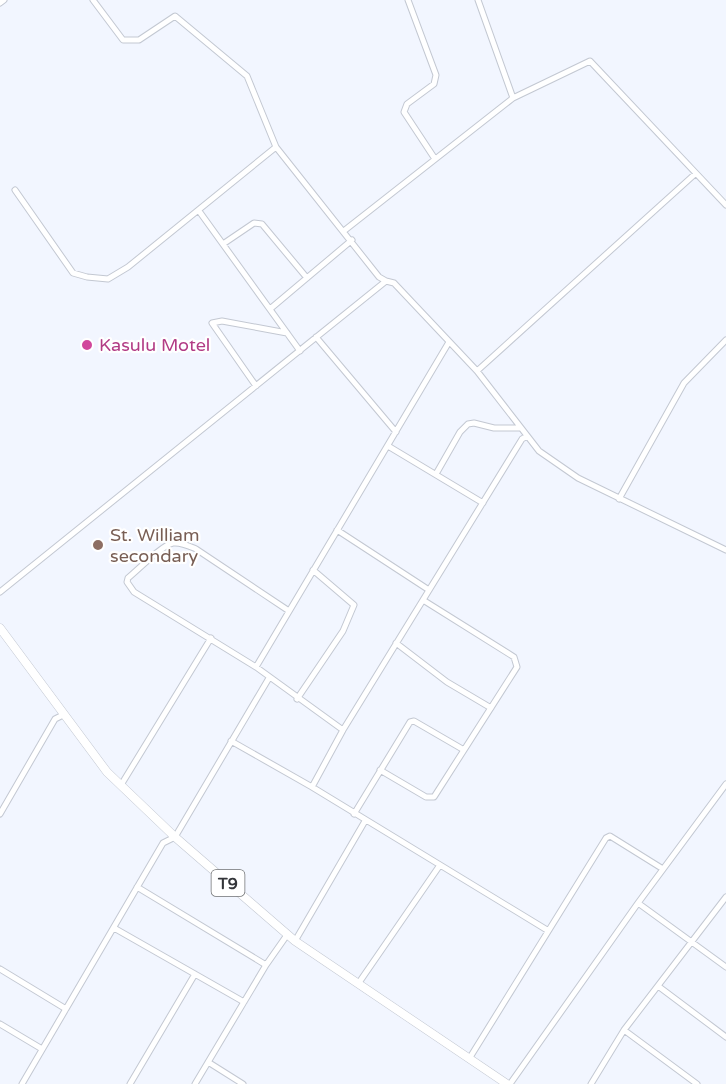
<svg xmlns="http://www.w3.org/2000/svg" width="726" height="1084" viewBox="0 0 726 1084" font-family="'Varela Round',sans-serif">
	<style>
		.lines { fill: none; stroke-linecap: round; stroke-linejoin: round }
		.minor-casing { stroke: #c3c8d2; stroke-width: 7 }
		.highway-casing { stroke: #c3c8d2; stroke-width: 9 }
		.minor { stroke: #fff; stroke-width: 5 }
		.highway { stroke: #fff; stroke-width: 8 }
		.hotel-dot { fill: #d1479c; stroke: #fff; stroke-width: 2 }
		.education-dot { fill: #8d6e63; stroke: #fff; stroke-width: 2 }
		.labels { text-anchor: middle; stroke-width: 4.5; stroke-linejoin: round; paint-order: stroke }
		.shield { fill: #fff; stroke: #707274; stroke-width: 1.5 }
		.shield-label { font-size: 16px; font-weight: bold; fill: #333539 }
		.hotel-label { font-size: 18px; fill: #b23c85; stroke: #fff; text-anchor: start }
		.education-label { font-size: 18px; fill: #785e54; stroke: #fff; text-anchor: start }
	</style>
	<rect width="100%" height="100%" fill="#f2f6ff"/>
	<g class="lines">
		<defs>
			<path id="minor" d="M93,0L123,40H139L175,16L247,76L276,147L379,277L386,281
				M408,0L436,75L434,84L407,104L404,112L435,159
				M478,0L513,98L590,61L726,205
				M0,3L4,0
				M15,190L73,273L87,277L108,279L128,267L276,147
				M199,211L300,351
				M345,230L513,98
				M223,244L254,223L262,224L307,278
				M270,309L352,240
				M316,337L396,432
				M477,371L695,174
				M256,386L212,323L222,321L287,333
				M388,446L483,503
				M436,474L460,432L468,424L474,423L494,428H521
				M619,499L684,383L726,340
				M337,530L429,590
				M0,592L386,281L394,283L477,371L539,451L578,478L726,550
				M289,611L196,549C189,546 181,542 173,543C162,545 138,570 128,578L127,582L134,592L256,667L343,730
				M396,643L447,682L491,708
				M256,667L449,342
				M297,699L343,631L354,605L313,570
				M231,741L312,787L547,930
				M380,770L426,797H434L517,667L514,657L423,600
				M121,785L211,638
				M312,787L343,730L522,439L527,436
				M0,814L55,719L63,715
				M354,814L410,722L414,721L464,750
				M137,887L266,965
				M638,903L726,967
				M114,928L244,1002
				M295,941L365,821
				M0,969L66,1009
				M358,984L440,865
				M658,986L726,1037
				M0,1024L42,1049
				M624,1030L697,1084
				M469,1059L606,838L610,836L663,869
				M208,1062L243,1084
				M22,1084L163,843L175,837L269,678
				M130,1084L195,974
				M195,1084L266,965L287,935
				M510,1084L638,903L726,784
				M591,1084L624,1030L726,897"/>
			<path id="highway" d="M0,628L107,772L175,837L295,941L507,1084"/>
		</defs>
		<use href="#minor" class="minor-casing"/>
		<use href="#highway" class="highway-casing"/>
		<use href="#minor" class="minor"/>
		<use href="#highway" class="highway"/>
	</g>
	<circle class="hotel-dot" cx="87" cy="345" r="6"/>
	<circle class="education-dot" cx="98" cy="545" r="6"/>
	<g class="labels">
		<rect class="shield" x="211.5" y="870" width="33" height="26" rx="4.5"/>
		<g class="shield-label">
			<text x="228" y="889">T9</text>
		</g>
		<g class="hotel-label">
			<text x="99" y="351">Kasulu Motel</text>
		</g>
		<g class="education-label">
			<text x="110" y="541">St. William<tspan x="110" dy="21">secondary</tspan></text>
		</g>
	</g>
</svg>
